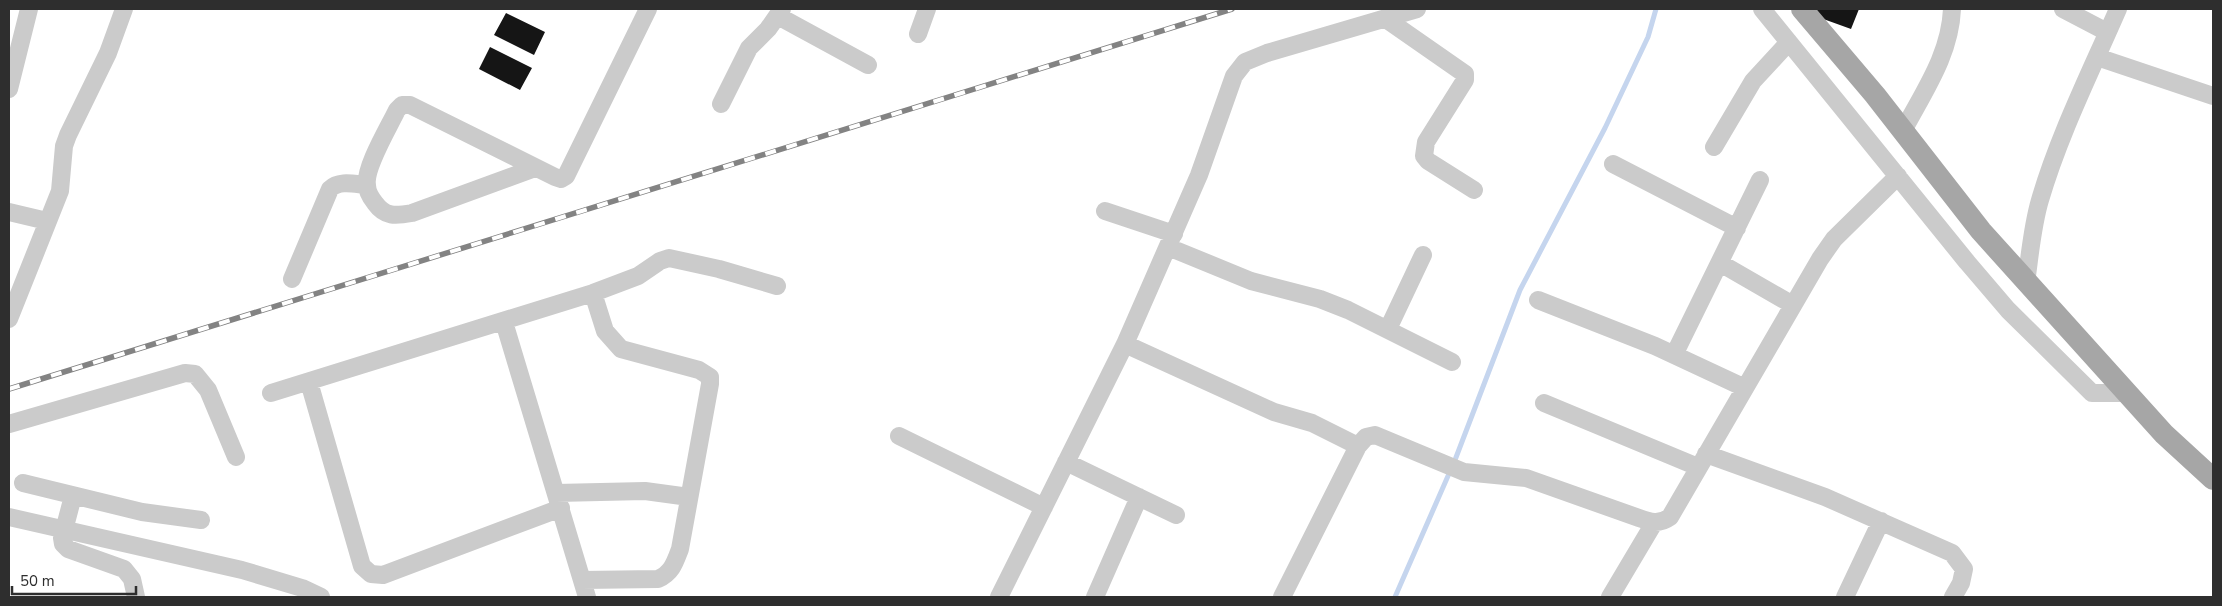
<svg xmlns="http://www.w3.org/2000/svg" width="2222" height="606" viewBox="0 0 2222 606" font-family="'Nunito Sans',sans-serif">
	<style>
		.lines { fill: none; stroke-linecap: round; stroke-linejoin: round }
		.stream { stroke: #c5d5ee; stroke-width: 5 }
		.building { fill: #151515 }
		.minor { stroke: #cbcbcb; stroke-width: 18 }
		.major { stroke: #a6a6a6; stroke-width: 22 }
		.rail-casing { stroke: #838383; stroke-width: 5.5 }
		.rail { stroke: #fff; stroke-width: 4; stroke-dasharray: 11; stroke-linecap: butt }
	</style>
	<rect width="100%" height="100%" fill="#fff"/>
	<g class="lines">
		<path class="stream" d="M1395,597L1455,460L1520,290L1605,128L1648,37L1656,9"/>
	</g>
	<path class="building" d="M1817,9H1859L1851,29L1815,16Z
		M506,13L545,32L534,55L494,35Z
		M490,47L532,68L520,90L479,69Z"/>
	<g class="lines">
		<path class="minor" d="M1762,9L1967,262L2008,310L2092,393H2127
			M2063,9L2107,32
			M778,16L868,65
			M1386,19L1465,74V80L1426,142L1424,156L1428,161L1474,190
			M918,34L927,9
			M2097,57L2213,96
			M9,89L29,9
			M721,104L749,48L768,29L782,9
			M1903,131C1924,91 1950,55 1952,9
			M1714,147L1753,81L1789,42
			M1613,164L1737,228
			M535,168L412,213C395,216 385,217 375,203C371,198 367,191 367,185C364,168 389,127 397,110L402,105H410L555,177L561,179L566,176L648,9
			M1105,211L1174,234
			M9,212L47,221
			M1168,247L1251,281L1320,299L1348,310L1452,362
			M1720,263L1793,305
			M292,279L330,189C339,180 354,184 366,185
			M2026,283C2030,255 2032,227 2040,200C2059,135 2091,71 2118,9
			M1538,300L1655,346L1745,388
			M9,319L60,191L64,146L68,135L108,53L124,9
			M504,322L587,597
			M1388,329L1423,255
			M1125,344L1274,412L1312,423L1358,446
			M1674,355L1760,180
			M309,382L362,566L371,574L383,575L561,508
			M271,393L593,293L638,276L660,261L669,258L719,269L777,286
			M1544,403L1698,467
			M9,424L185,373L195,374L208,390L236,457
			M899,436L1044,507
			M1706,454L1825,497L1952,553L1964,569L1961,583L1953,597
			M1066,462L1176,515
			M23,483L142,512L201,520
			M556,493L645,491L689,497
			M73,496L62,538L63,544L68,549L124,569L132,579L136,597
			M9,517L242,570L302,588L321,597
			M582,580L658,579C672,573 675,562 680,549L710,384V377L699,370L621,349L605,331L593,293
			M999,597L1125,344L1199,175L1234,76L1245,62L1267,53L1417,9
			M1095,597L1139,497
			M1282,597L1358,446L1366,437L1375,435L1464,472L1526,478L1639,518C1650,522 1659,525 1670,517L1820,259L1834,239L1898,176
			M1610,597L1654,523
			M1845,597L1881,521"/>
		<path class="major" d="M1802,9L1875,95L1981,231L2164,434L2213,479"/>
		<defs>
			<path id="rail" d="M9,389L1232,9"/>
		</defs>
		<use href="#rail" class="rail-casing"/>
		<use href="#rail" class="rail"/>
	</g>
	<rect width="2222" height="606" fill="none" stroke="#2e2e2e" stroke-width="20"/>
	<path d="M12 586v8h124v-8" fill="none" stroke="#2e2e2e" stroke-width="2.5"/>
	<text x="20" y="586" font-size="15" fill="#2e2e2e" stroke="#ffffff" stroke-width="4" paint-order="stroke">50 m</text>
</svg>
